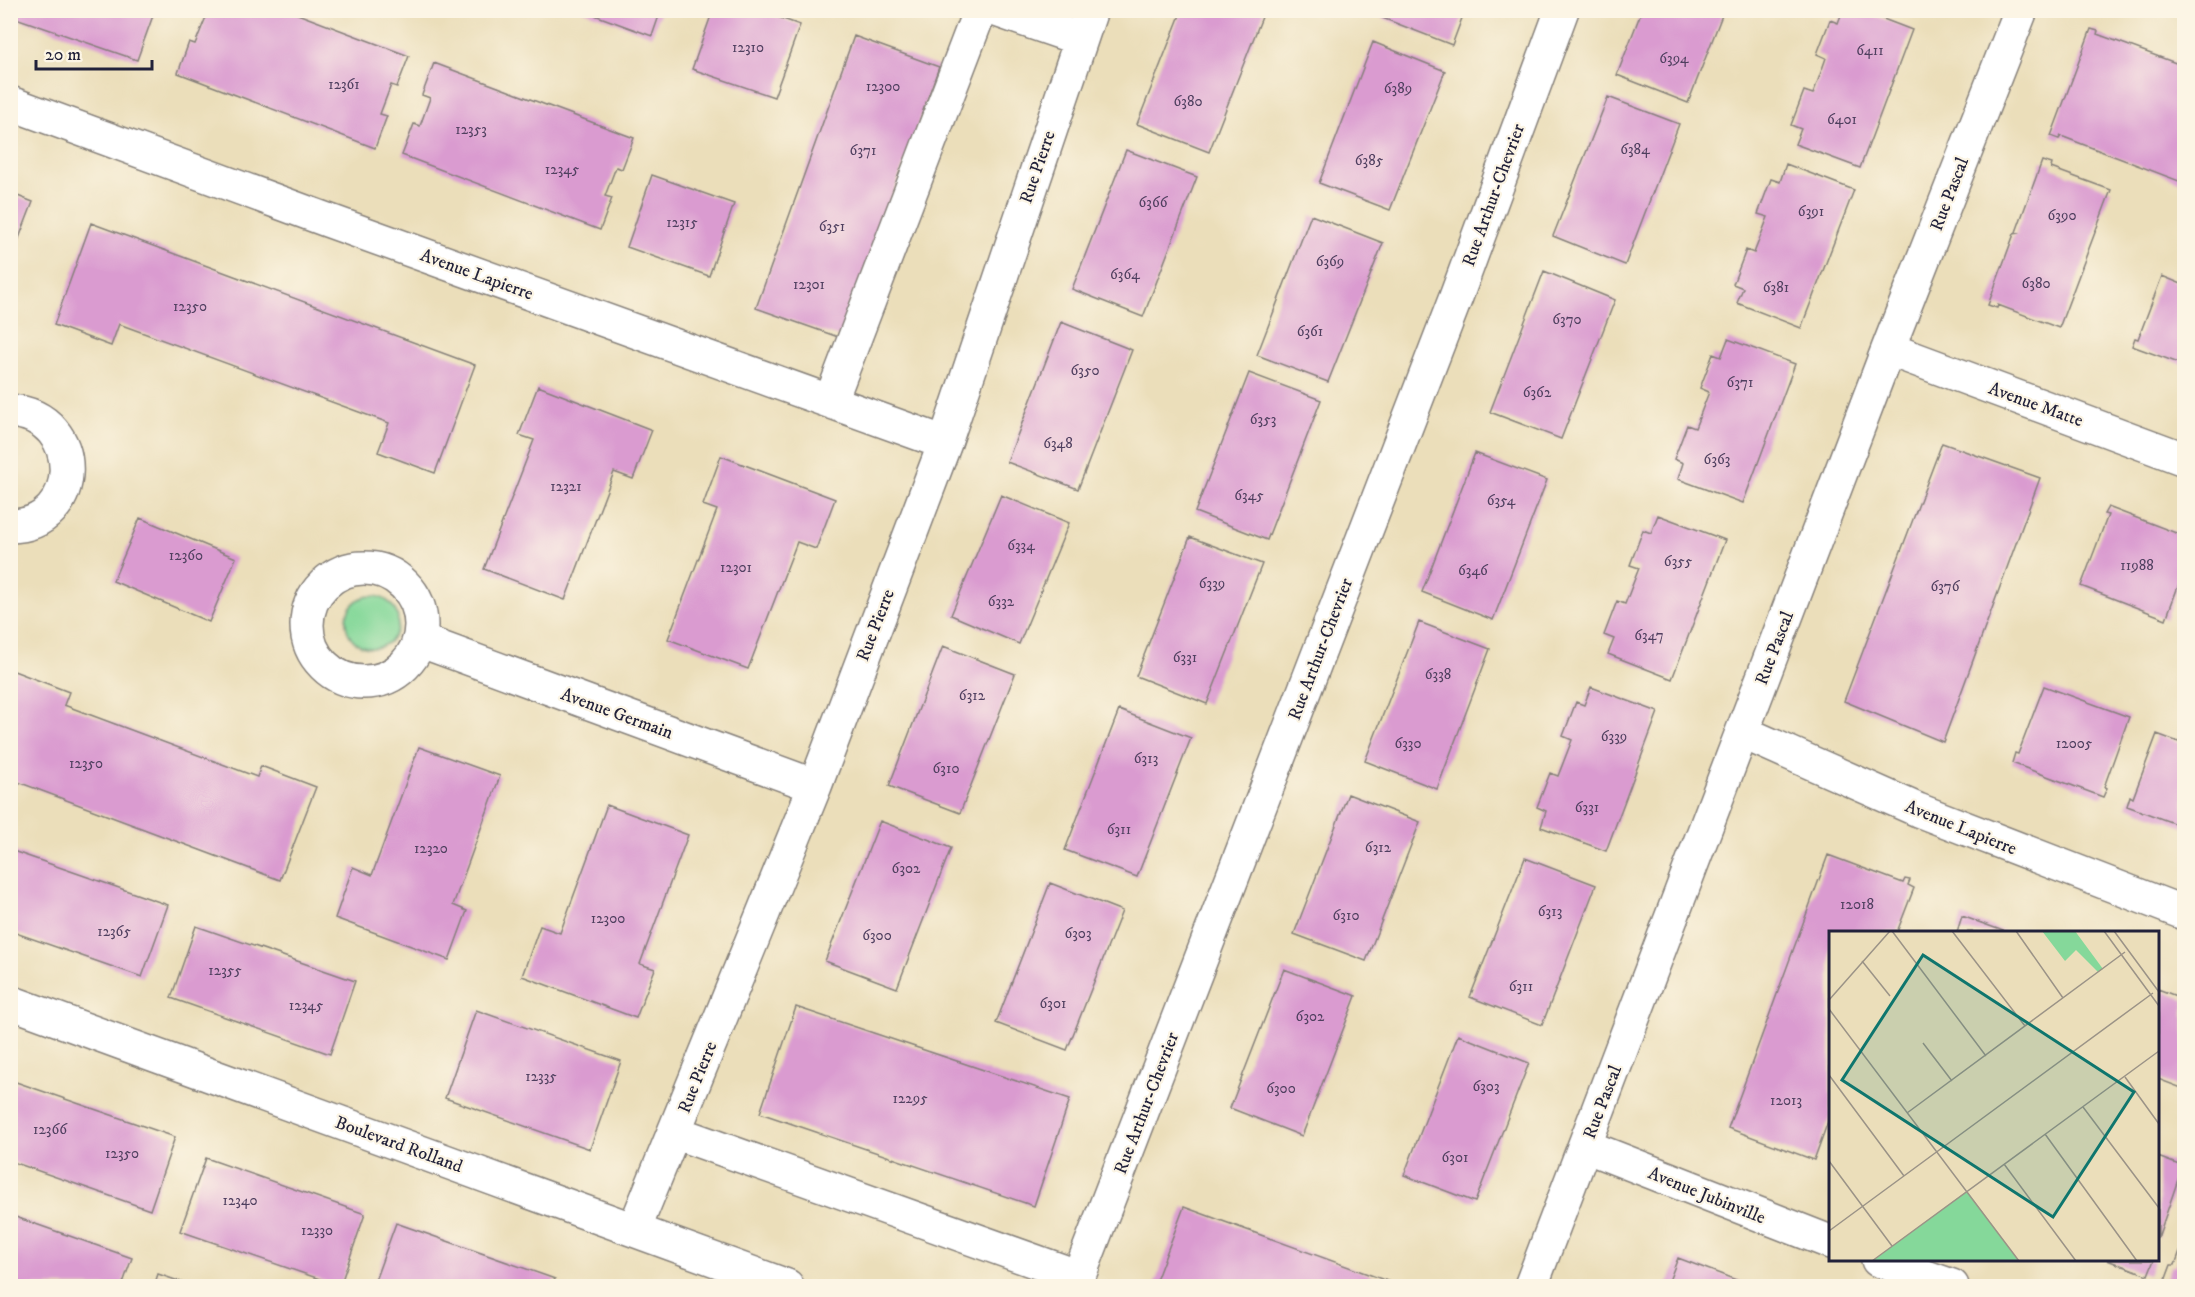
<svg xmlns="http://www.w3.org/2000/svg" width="2195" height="1297" viewBox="0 0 2195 1297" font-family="'IM FELL DW Pica',serif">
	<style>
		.green { fill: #85d89a; stroke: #547d6a; stroke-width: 1.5 }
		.building { fill: #da9bd0 }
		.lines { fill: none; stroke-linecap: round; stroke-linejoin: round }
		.minor-casing { stroke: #86807a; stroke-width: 36 }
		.minor { stroke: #fff; stroke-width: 33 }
		.labels { text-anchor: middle; stroke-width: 4.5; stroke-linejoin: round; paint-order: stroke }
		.number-label { font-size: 15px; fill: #504060 }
		.street-label { font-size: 18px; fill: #22223b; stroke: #fcf5e5 }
		.inset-road { fill: none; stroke: #9b9387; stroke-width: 1.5 }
		.view { fill: #0f766e; fill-opacity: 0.15; stroke: #0f766e; stroke-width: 3 }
		.inset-edge { fill: none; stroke: #22223b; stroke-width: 3 }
	</style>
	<rect width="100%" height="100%" fill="#fcf5e5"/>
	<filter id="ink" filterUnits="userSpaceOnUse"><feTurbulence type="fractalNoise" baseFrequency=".0167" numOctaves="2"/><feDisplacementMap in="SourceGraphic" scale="12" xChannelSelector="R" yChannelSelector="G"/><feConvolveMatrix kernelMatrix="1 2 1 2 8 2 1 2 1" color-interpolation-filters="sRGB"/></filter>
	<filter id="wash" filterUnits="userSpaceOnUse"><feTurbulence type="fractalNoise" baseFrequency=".008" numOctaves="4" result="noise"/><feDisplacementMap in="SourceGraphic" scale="24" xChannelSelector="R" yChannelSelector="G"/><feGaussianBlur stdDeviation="1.35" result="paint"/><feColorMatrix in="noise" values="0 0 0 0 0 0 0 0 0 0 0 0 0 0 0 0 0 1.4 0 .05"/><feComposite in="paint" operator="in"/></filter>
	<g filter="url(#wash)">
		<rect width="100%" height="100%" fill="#ebdeba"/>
		<path class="green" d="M346 622a26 26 0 1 1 52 0a26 26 0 1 1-52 0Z"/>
		<g id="blocks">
			<path class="building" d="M10,10H155L137,60L10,16Z
				M198,10H287L409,56L397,87L391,85L380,114L387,116L375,148L178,73L189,42L195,44L206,17L197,13Z
				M581,10H661L652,36Z
				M713,10H758L800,25L774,97L692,69Z
				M1182,10H1259L1264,12L1209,152L1137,124Z
				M1382,10H1465L1452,45L1380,17Z
				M1642,10H1724L1688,103L1617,75Z
				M1843,10H1860L1912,30L1860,168L1795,144L1801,129L1791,125L1804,91L1813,94L1820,75L1826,58L1817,54L1830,20L1838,23Z
				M2091,29L2098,31L2097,34L2184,66V183L2061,136L2059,139L2051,136Z
				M854,36L939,67L841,338L756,308Z
				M1373,42L1445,71L1390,210L1319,183Z
				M434,63L634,138L622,169L616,167L605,196L612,198L600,230L402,155L414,124L420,126L430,98L422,95Z
				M1608,97L1679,124L1625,265L1553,236Z
				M1126,150L1197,177L1143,317L1072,289Z
				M2042,161L2052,164L2051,168L2111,190L2059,328L1998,305L1997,308L1988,305L2014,234L2019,233L2016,232Z
				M1786,164L1854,190L1801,328L1737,303L1743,288L1733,284L1746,250L1754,253L1768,217L1758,214L1771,179L1780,182Z
				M652,175L734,204L709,276L627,247Z
				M10,193L33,202L14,251L10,250Z
				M1311,215L1383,243L1328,382L1257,355Z
				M91,223L475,365L435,473L378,452L389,423L119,324L111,346L54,325Z
				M1544,271L1615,300L1561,439L1490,412Z
				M2162,276L2184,285V365L2132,346L2135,338L2138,339Z
				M1061,322L1132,350L1078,489L1007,462Z
				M1728,339L1795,364L1743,503L1678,479L1683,463L1674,459L1687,425L1695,428L1709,392L1700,388L1713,354L1721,357Z
				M1249,373L1321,400L1267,540L1195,512Z
				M538,386L652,430L633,479L614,472L565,600L484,569L534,440L519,435Z
				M1942,443L2040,478L1943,742L1844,701Z
				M1475,453L1547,480L1493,620L1422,592Z
				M721,456L835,499L816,549L797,542L748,669L668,639L717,510L703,505Z
				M1001,495L1069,523L1019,644L951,615Z
				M2108,507L2184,536V570L2166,619L2081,586L2108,515L2104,514Z
				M1658,515L1725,540L1672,679L1608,654L1614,639L1604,635L1617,601L1625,604L1639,568L1630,565L1643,530L1651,533Z
				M140,518L236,558L209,622L113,581Z
				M1190,537L1262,564L1207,704L1136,676Z
				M1419,622L1490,649L1437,789L1365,761Z
				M943,646L1015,674L960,813L889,786Z
				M14,671L69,692L64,705L257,777L261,766L316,787L280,880L10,779V679Z
				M2044,686L2129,717L2104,787L2107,788L2103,797L2012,763L2015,753L2018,754Z
				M1591,687L1658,712L1606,851L1541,827L1546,811L1537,807L1550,773L1558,776L1572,740L1563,736L1576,702L1584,705Z
				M1119,710L1191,738L1137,877L1065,850Z
				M2157,734L2184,744V827L2127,806L2130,796L2133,798Z
				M419,747L500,776L453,905L467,911L449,960L335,918L353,867L372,875Z
				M1348,794L1420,822L1366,961L1294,934Z
				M607,805L688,835L640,964L655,969L636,1018L522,976L540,926L560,933Z
				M880,821L951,848L897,988L825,961Z
				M10,850L168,905L142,977L10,931Z
				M1828,855L1903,883L1905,879L1910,880L1908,885L1914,888L1897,932H1830V1116L1814,1160L1728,1128Z
				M1525,858L1596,885L1542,1025L1470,997Z
				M1050,883L1122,911L1067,1050L996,1023Z
				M1962,916L2006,932H1957Z
				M196,926L355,981L330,1054L171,998Z
				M1284,969L1356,996L1302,1136L1230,1108Z
				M2158,989L2184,999V1089L2158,1079Z
				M796,1007L1070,1099L1034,1206L760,1113Z
				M476,1010L621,1061L590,1149L445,1098Z
				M1458,1035L1529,1063L1475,1202L1404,1175Z
				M16,1082L175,1137L150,1210L10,1161V1098Z
				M2158,1157L2179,1165L2181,1161L2184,1162L2158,1238Z
				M206,1158L365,1214L340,1286L180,1231Z
				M1184,1207L1401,1286H1154Z
				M10,1215L132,1258L122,1286H10Z
				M396,1223L555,1279L553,1286H373Z
				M2184,1240V1286H2180L2165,1281L2171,1265H2175Z
				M1678,1258L1752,1286H1667Z
				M2107,1260H2154L2148,1275Z
				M158,1274L193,1286H154Z"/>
		</g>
	</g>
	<g filter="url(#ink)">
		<use href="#blocks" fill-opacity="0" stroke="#86807a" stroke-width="1.5"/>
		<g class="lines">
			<defs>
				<path id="minor" d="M996,10L1080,39
					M10,103L327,220L945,443
					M1888,349L2184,459
					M831,400L980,10
					M10,411C87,416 83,526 10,526
					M307 625a57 57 0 1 1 114 0a57 57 0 1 1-114 0Z
					M419,640L815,786
					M1742,732L1918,810L2184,913
					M10,1002L787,1286
					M674,1132L1079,1277
					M1585,1146L1830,1242
					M634,1230L815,786L945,443L1091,10
					M1878,1260L1952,1286
					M1075,1286L1456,297L1562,10
					M1531,1286L1888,349L2021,10"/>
			</defs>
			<use href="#minor" class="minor-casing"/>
			<use href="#minor" class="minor"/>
		</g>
	</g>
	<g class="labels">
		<g class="number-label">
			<text x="748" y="52">12310</text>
			<text x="1870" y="55">6411</text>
			<text x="1674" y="63">6394</text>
			<text x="344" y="89">12361</text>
			<text x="883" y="91">12300</text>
			<text x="1398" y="93">6389</text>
			<text x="1188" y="106">6380</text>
			<text x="1842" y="124">6401</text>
			<text x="471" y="134">12353</text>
			<text x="1635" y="154">6384</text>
			<text x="863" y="155">6371</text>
			<text x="1369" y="165">6385</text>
			<text x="562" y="174">12345</text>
			<text x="1153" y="207">6366</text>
			<text x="1811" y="216">6391</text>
			<text x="2062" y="220">6390</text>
			<text x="682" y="227">12315</text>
			<text x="832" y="231">6351</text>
			<text x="1330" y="266">6369</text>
			<text x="1125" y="279">6364</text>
			<text x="2036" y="288">6380</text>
			<text x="809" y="289">12301</text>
			<text x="1776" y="292">6381</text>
			<text x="190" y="311">12350</text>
			<text x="1567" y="324">6370</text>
			<text x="1310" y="336">6361</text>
			<text x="1085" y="375">6350</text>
			<text x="1740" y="387">6371</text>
			<text x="1537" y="397">6362</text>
			<text x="1263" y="424">6353</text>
			<text x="1058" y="448">6348</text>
			<text x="1717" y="464">6363</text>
			<text x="566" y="491">12321</text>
			<text x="1249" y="500">6345</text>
			<text x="1501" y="505">6354</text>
			<text x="1021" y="550">6334</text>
			<text x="186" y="560">12360</text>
			<text x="1678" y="566">6355</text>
			<text x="2137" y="570">11988</text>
			<text x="736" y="572">12301</text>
			<text x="1473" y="575">6346</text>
			<text x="1212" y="588">6339</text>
			<text x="1945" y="591">6376</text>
			<text x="1001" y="606">6332</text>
			<text x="1649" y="640">6347</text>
			<text x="1185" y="662">6331</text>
			<text x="1438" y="679">6338</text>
			<text x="972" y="700">6312</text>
			<text x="1614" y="741">6339</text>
			<text x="1408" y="748">6330</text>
			<text x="2074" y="748">12005</text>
			<text x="1146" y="763">6313</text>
			<text x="86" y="768">12350</text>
			<text x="946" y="773">6310</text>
			<text x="1587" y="812">6331</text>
			<text x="1119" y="834">6311</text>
			<text x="1378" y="852">6312</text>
			<text x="431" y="853">12320</text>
			<text x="906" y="873">6302</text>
			<text x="1857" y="909">12018</text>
			<text x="1550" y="916">6313</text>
			<text x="1346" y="920">6310</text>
			<text x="608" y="923">12300</text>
			<text x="114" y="936">12365</text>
			<text x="1078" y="938">6303</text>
			<text x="877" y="940">6300</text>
			<text x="225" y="975">12355</text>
			<text x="1521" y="991">6311</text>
			<text x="1053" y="1008">6301</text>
			<text x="306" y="1010">12345</text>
			<text x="1310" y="1021">6302</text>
			<text x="541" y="1081">12335</text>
			<text x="1486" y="1091">6303</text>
			<text x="1281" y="1093">6300</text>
			<text x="910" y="1103">12295</text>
			<text x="1786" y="1105">12013</text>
			<text x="50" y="1134">12366</text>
			<text x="122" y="1158">12350</text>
			<text x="1455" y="1162">6301</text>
			<text x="240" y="1205">12340</text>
			<text x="317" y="1235">12330</text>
		</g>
		<g class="street-label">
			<text transform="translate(1037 167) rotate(-71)" y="6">Rue Pierre</text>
			<text transform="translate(1949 194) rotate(-69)" y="6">Rue Pascal</text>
			<text transform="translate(1493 195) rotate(-70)" y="6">Rue Arthur-Chevrier</text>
			<text transform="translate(477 274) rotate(20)" y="6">Avenue Lapierre</text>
			<text transform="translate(2036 404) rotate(20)" y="6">Avenue Matte</text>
			<text transform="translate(875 625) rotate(-69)" y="6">Rue Pierre</text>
			<text transform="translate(1774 648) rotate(-69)" y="6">Rue Pascal</text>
			<text transform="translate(1320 649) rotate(-69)" y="6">Rue Arthur-Chevrier</text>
			<text transform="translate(617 713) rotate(20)" y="6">Avenue Germain</text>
			<text transform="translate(1961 827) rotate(22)" y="6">Avenue Lapierre</text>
			<text transform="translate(697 1077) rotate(-68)" y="6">Rue Pierre</text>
			<text transform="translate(1602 1102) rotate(-69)" y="6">Rue Pascal</text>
			<text transform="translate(1146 1103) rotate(-69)" y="6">Rue Arthur-Chevrier</text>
			<text transform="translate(399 1144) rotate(20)" y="6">Boulevard Rolland</text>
			<text transform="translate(1707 1195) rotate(22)" y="6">Avenue Jubinville</text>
		</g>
	</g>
	<g transform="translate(1829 931)">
		<rect width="330" height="330" fill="#ebdeba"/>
		<path d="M213,0H246L274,38L269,41L247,19L236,30ZM138,260L190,330H43Z" fill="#85d89a"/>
		<path class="inset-road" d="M63,0L157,125M123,0L196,95M187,0L234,67M275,0L330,75M285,0L330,61M33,30L61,65M0,69L61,0M0,78L190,330M94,112L123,150M0,144L75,245M296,146L330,193M254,176L330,277M78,182L296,21M216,203L308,330M0,230L63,315M175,233L247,330M0,300L324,62M43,330L330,120"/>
		<path class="view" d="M94,24L305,161L224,286L13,149Z"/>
		<rect width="330" height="330" class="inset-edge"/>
	</g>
	<rect width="2195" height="1297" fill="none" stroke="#fcf5e5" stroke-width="36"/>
	<path d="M36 60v9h116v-9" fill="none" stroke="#22223b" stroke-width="3"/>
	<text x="45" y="60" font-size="18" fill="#22223b" stroke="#fcf5e5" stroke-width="4.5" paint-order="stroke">20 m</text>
</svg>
